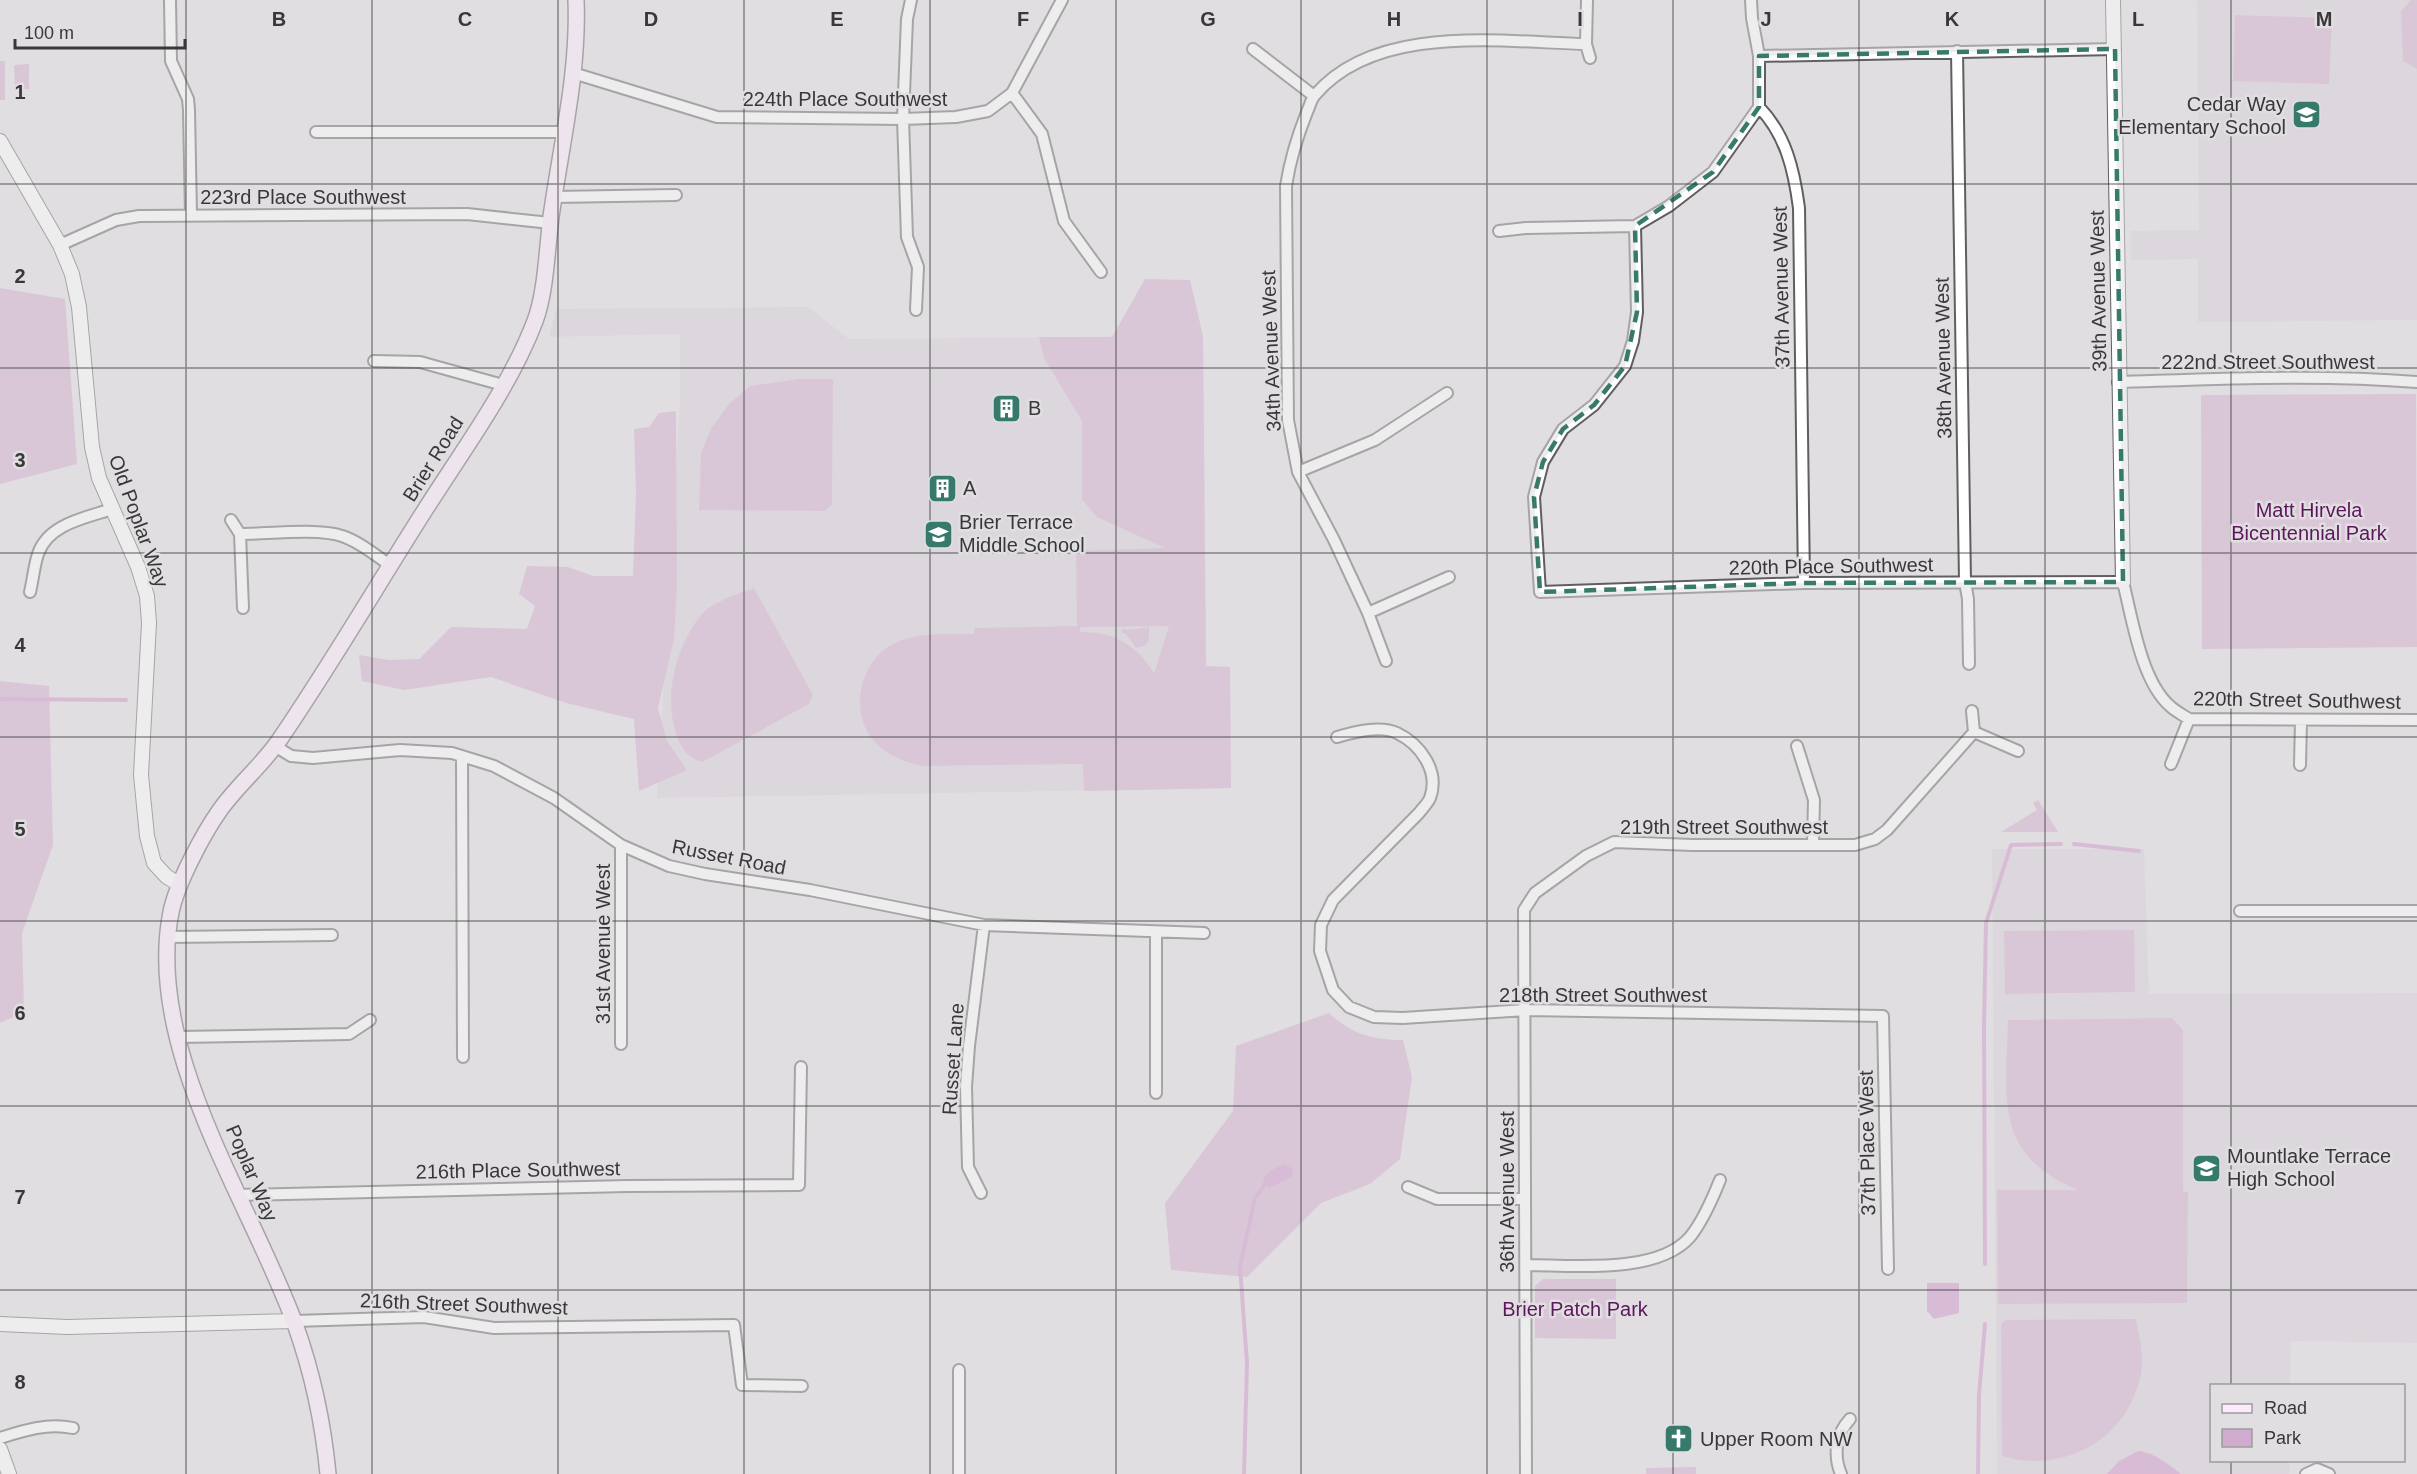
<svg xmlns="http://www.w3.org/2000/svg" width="2417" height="1474" viewBox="0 0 2417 1474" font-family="Helvetica,sans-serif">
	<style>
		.built { fill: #d8cfd7 }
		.green { fill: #d1abce; fill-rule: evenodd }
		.water { fill: #cf93cb }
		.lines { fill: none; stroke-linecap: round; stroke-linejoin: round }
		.stream { stroke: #cf93cb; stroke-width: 4 }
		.minor-casing { stroke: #615e60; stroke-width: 14 }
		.tertiary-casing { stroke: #615e60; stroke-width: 16 }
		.secondary-casing { stroke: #615e60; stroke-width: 18 }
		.minor { stroke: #fff; stroke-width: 10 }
		.tertiary { stroke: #fff; stroke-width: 14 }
		.secondary { stroke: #feeafd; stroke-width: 15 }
		.marked { fill: none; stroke: #377a6c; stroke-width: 4.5; stroke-dasharray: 12 8; stroke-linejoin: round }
		.grid { fill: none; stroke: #393839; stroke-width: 1.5; stroke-opacity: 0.55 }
		.labels { text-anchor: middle; stroke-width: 5; stroke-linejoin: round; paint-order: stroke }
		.street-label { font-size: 20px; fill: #393839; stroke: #e0dee0 }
		.poi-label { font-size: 20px; fill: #393839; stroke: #e0dee0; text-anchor: start }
		.park-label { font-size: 20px; fill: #5d165c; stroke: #e0dee0 }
		.grid-label { font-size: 20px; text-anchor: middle; font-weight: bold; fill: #393839; stroke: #e0dee0; stroke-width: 5; stroke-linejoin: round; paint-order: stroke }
	</style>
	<rect width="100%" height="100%" fill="#e0dee0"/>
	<path class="built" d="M2197,0H2417V320L2198,322V259L2131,260V231L2199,230Z
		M808,307L849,339L1203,336L1206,666L1230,667L1231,788L657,798L680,400V334L549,337L556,309Z
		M1992,849H2144L2149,994L2417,993V1343L2291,1341L2290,1385L2212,1386V1460L2290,1461L2289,1474H1997Z"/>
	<path class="green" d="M2411,0H2417V69L2403,61L2401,11Z
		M2235,15L2332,18L2329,84L2233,81Z
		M0,61H5V100H0Z
		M29,64V89H15L14,65Z
		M1145,279L1190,280L1203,336L1206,666L1230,667L1231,788L1084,791L1083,764L921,766C902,761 886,755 873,740C849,711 860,661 893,644C917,631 947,635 974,634V628L1077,626L1076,551L1165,548L1097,517L1082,499V421L1044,358L1039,337H1112ZM1169,626L1154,673C1137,645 1113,631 1080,632V627Z
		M0,288L65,299L77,464L0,484Z
		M799,379H833L832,504L825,511L699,510L701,453L711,429L729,404L750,386Z
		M2416,394L2417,647L2202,649L2201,395Z
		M676,411L677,583L674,639L658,708L667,741L687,770L639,791L634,719L566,703L491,677L404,690L362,681L359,655L389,660L419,659L451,627L527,629L535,606L519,594L527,566L568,567L593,576H633L636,492L634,429L649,427L659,413Z
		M754,588L813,695L809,704L702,762C689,758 682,750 677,737C663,697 675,648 701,615C713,601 738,594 754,588Z
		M1149,627V641L1144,646L1136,648L1126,634L1121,632L1123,628L1127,630Z
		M0,681L49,686L53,845L22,933L24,1012L0,1023Z
		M2038,800L2058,832H2001L2037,810L2033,803Z
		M2134,930L2135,992L2005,994L2004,931Z
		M1329,1013C1351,1034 1373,1040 1403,1040L1412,1077L1400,1159L1370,1184L1321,1203L1247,1277L1171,1270L1165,1203L1233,1111L1236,1046Z
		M2172,1018L2183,1030V1191L2188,1192L2187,1303L1998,1304L1997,1190H2078C1993,1155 2006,1098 2008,1020Z
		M1543,1279H1616V1339L1535,1338V1286Z
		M2136,1319C2140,1339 2145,1360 2140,1379C2124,1442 2062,1474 2002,1456L2001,1324L2005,1320Z
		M1696,1467V1474H1646V1468Z"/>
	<path class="water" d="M1285,1164L1293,1169L1292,1177L1269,1188L1262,1182C1265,1172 1276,1167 1285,1164Z
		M1927,1283H1959V1313L1934,1319L1927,1311Z
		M2138,1451C2153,1452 2170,1465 2181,1474H2107L2119,1461Z"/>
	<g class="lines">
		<path class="stream" d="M0,699L126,700
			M2074,844L2139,851
			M1985,1264L1984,1026L1986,923L2011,845L2061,844
			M1244,1474L1247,1363L1240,1266L1255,1198L1264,1186
			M1978,1474L1979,1395L1985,1324"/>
		<defs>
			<path id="minor" d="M170,0L171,61L188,99L189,110L191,215
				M911,0L907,19L903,119L907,237L918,267L916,310
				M1587,0L1586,44L1590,58
				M1751,0L1752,18L1759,56V107C1786,135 1794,170 1799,208L1804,583
				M1253,49L1314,96
				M1957,51L1965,582L1968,599L1969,664
				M1759,56L2115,49
				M573,73L717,117L903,119L956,117L988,111L1012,93L1062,0
				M1012,93L1042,134L1064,221L1101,272
				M316,132H563
				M554,197L676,195
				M1635,226L1637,312L1633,341L1625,366L1594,405L1563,429L1543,462L1534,497L1540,592L1804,583L2123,582C2132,617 2141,681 2170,706C2175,711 2183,715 2189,719L2417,720
				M1499,231L1526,228L1635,226L1669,206L1713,172L1759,107
				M60,245L116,220L139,216L467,214L550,223
				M374,361L420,362L503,385
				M2118,382C2217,379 2318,374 2417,382
				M1298,472L1375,440L1447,393
				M231,520L240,534
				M240,534C269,534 316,528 342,536C360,542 375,555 390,565
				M240,534L243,608
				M30,592C33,580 34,566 38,554C48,524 85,518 112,509
				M1368,613L1449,577
				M1386,661L1368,613L1334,540L1298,472L1288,420L1286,186C1290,160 1297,137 1307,112C1310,106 1311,99 1315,95C1376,23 1502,42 1586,44
				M1974,732L2018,751
				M1337,737C1354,732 1380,725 1397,733C1420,744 1440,771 1430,798C1428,803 1422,809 1419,813L1333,900L1321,925L1320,951L1333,990L1349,1007L1374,1017L1403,1018L1526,1010L1883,1016L1888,1269
				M275,746L291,756L313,758L400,750L452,753L494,766L554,798L621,845L669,866L705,874L810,890L984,925L1204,933
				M1797,746L1814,800L1813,845
				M462,756L463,1057
				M2171,764L2189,719
				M2300,765L2301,721
				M621,845V1044
				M2240,911H2417
				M168,937L332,935
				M178,1037L349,1034L370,1020
				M1156,1093V932
				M1408,1187L1437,1199H1524
				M981,1193L968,1167L966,1087L969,1046L984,925
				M238,1195L628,1186L799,1185L801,1067
				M1526,1265C1571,1265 1657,1275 1690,1237C1703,1221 1712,1200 1720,1180
				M294,1321L424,1317L494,1328L734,1325L742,1385L802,1386
				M959,1370V1474
				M0,1438C25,1430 47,1423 73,1428
				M1526,1474L1524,910L1535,893L1586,856L1614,842L1692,845H1855L1875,839L1887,830L1974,732L1972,711
				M1841,1474C1833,1455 1836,1434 1850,1419
				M2306,1474L2317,1469L2329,1474"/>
			<path id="tertiary" d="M2113,0L2123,582
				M0,141L60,245L72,274L79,307L92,447L99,478L138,567L147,596L149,623L141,775L147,836L154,863L166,876L180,885
				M0,1324L67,1327L294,1321
				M0,1449L9,1474"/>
			<path id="secondary" d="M328,1474C323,1422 313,1374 295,1324C250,1201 144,1048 171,912C177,883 203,834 220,810C237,786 261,766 278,742C330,666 376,587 425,510C463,450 510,387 535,321C546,292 547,248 551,217C561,145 579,72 576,0"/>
		</defs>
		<use href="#minor" class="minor-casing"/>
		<use href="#tertiary" class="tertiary-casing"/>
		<use href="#secondary" class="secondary-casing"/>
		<use href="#minor" class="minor"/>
		<use href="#tertiary" class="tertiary"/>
		<use href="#secondary" class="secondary"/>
	</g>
	<path d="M0 0H2417V1474H0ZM2115,49L2123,582L1804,583L1540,592L1534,497L1543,462L1563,429L1594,405L1625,366L1637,312L1635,226L1713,172L1759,107V56Z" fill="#e0dee0" fill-opacity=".55" fill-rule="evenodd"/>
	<path class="marked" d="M2115,49L2123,582L1804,583L1540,592L1534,497L1543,462L1563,429L1594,405L1625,366L1637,312L1635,226L1713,172L1759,107V56Z"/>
	<path class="grid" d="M186,0V1474M372,0V1474M558,0V1474M744,0V1474M930,0V1474M1116,0V1474M1301,0V1474M1487,0V1474M1673,0V1474M1859,0V1474M2045,0V1474M2231,0V1386M0,184H2417M0,368H2417M0,553H2417M0,737H2417M0,921H2417M0,1106H2417M0,1290H2417M2231,1460V1474"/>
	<defs>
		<symbol id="school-square" viewBox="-11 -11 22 22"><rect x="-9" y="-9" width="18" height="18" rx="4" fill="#377a6c" stroke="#e0dee0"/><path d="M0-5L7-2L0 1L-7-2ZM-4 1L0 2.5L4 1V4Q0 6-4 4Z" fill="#fff"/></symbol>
		<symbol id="building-square" viewBox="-11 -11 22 22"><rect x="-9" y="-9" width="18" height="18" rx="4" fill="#377a6c" stroke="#e0dee0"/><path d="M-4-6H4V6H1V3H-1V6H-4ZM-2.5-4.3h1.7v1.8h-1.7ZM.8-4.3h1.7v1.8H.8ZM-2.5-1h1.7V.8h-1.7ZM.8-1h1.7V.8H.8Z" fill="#fff"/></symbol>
		<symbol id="church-square" viewBox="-11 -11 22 22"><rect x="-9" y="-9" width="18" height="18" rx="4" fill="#377a6c" stroke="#e0dee0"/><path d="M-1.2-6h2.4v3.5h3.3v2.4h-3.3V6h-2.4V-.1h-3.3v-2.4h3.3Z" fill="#fff"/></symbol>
	</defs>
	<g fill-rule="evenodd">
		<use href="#school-square" x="2290" y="98" width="33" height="33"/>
		<use href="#building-square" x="990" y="392" width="33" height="33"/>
		<use href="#building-square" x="926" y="472" width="33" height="33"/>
		<use href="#school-square" x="922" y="518" width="33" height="33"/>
		<use href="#school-square" x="2190" y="1152" width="33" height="33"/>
		<use href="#church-square" x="1662" y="1422" width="33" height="33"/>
	</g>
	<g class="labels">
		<g class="street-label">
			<text x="845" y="106">224th Place Southwest</text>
			<text x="303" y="204">223rd Place Southwest</text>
			<text transform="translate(1781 287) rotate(-91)" y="7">37th Avenue West</text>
			<text transform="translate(2098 291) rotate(-91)" y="7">39th Avenue West</text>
			<text transform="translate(1271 351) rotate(-92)" y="7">34th Avenue West</text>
			<text transform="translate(1943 358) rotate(-91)" y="7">38th Avenue West</text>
			<text x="2268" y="369">222nd Street Southwest</text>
			<text transform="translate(433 459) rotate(-58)" y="7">Brier Road</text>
			<text transform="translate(139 521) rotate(70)" y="7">Old Poplar Way</text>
			<text transform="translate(1831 566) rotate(-1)" y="7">220th Place Southwest</text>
			<text transform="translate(2297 700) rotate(1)" y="7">220th Street Southwest</text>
			<text x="1724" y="834">219th Street Southwest</text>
			<text transform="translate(729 857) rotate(11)" y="7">Russet Road</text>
			<text transform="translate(603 944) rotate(-90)" y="7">31st Avenue West</text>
			<text x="1603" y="1002">218th Street Southwest</text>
			<text transform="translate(953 1059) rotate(-86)" y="7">Russet Lane</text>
			<text transform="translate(1867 1143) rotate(-91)" y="7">37th Place West</text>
			<text transform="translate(518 1170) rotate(-1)" y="7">216th Place Southwest</text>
			<text transform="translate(252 1173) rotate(67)" y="7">Poplar Way</text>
			<text transform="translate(1507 1192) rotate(-90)" y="7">36th Avenue West</text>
			<text transform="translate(464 1304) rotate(2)" y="7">216th Street Southwest</text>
		</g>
		<g class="poi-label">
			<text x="2286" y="111" text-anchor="end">Cedar Way<tspan x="2286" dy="23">Elementary School</tspan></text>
			<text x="1028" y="415">B</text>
			<text x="963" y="495">A</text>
			<text x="959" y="529">Brier Terrace<tspan x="959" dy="23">Middle School</tspan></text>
			<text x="2227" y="1163">Mountlake Terrace<tspan x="2227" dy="23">High School</tspan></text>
			<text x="1700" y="1446">Upper Room NW</text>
		</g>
		<g class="park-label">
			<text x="2309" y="517">Matt Hirvela<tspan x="2309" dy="23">Bicentennial Park</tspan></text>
			<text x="1575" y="1316">Brier Patch Park</text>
		</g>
	</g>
	<g class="grid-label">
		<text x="279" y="26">B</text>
		<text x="465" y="26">C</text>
		<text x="651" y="26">D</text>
		<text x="837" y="26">E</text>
		<text x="1023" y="26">F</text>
		<text x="1208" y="26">G</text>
		<text x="1394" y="26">H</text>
		<text x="1580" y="26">I</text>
		<text x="1766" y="26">J</text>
		<text x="1952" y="26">K</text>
		<text x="2138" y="26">L</text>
		<text x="2324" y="26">M</text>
		<text x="20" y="99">1</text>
		<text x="20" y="283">2</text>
		<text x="20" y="467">3</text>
		<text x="20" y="652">4</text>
		<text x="20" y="836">5</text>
		<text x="20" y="1020">6</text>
		<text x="20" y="1204">7</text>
		<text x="20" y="1389">8</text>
	</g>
	<rect x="2210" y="1384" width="195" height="78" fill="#e0dee0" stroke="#9d9c9d" stroke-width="1.5"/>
	<rect x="2222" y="1404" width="30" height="9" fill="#feeafd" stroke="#9d9c9d" stroke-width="1.5"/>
	<text x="2264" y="1414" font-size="18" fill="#393839">Road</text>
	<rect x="2222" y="1429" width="30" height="18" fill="#d1abce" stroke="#9d9c9d" stroke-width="1.5"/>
	<text x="2264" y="1444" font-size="18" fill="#393839">Park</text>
	<path d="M15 39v9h170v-9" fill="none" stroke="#393839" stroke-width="3"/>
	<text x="24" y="39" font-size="18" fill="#393839" stroke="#e0dee0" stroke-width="4.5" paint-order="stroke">100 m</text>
</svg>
